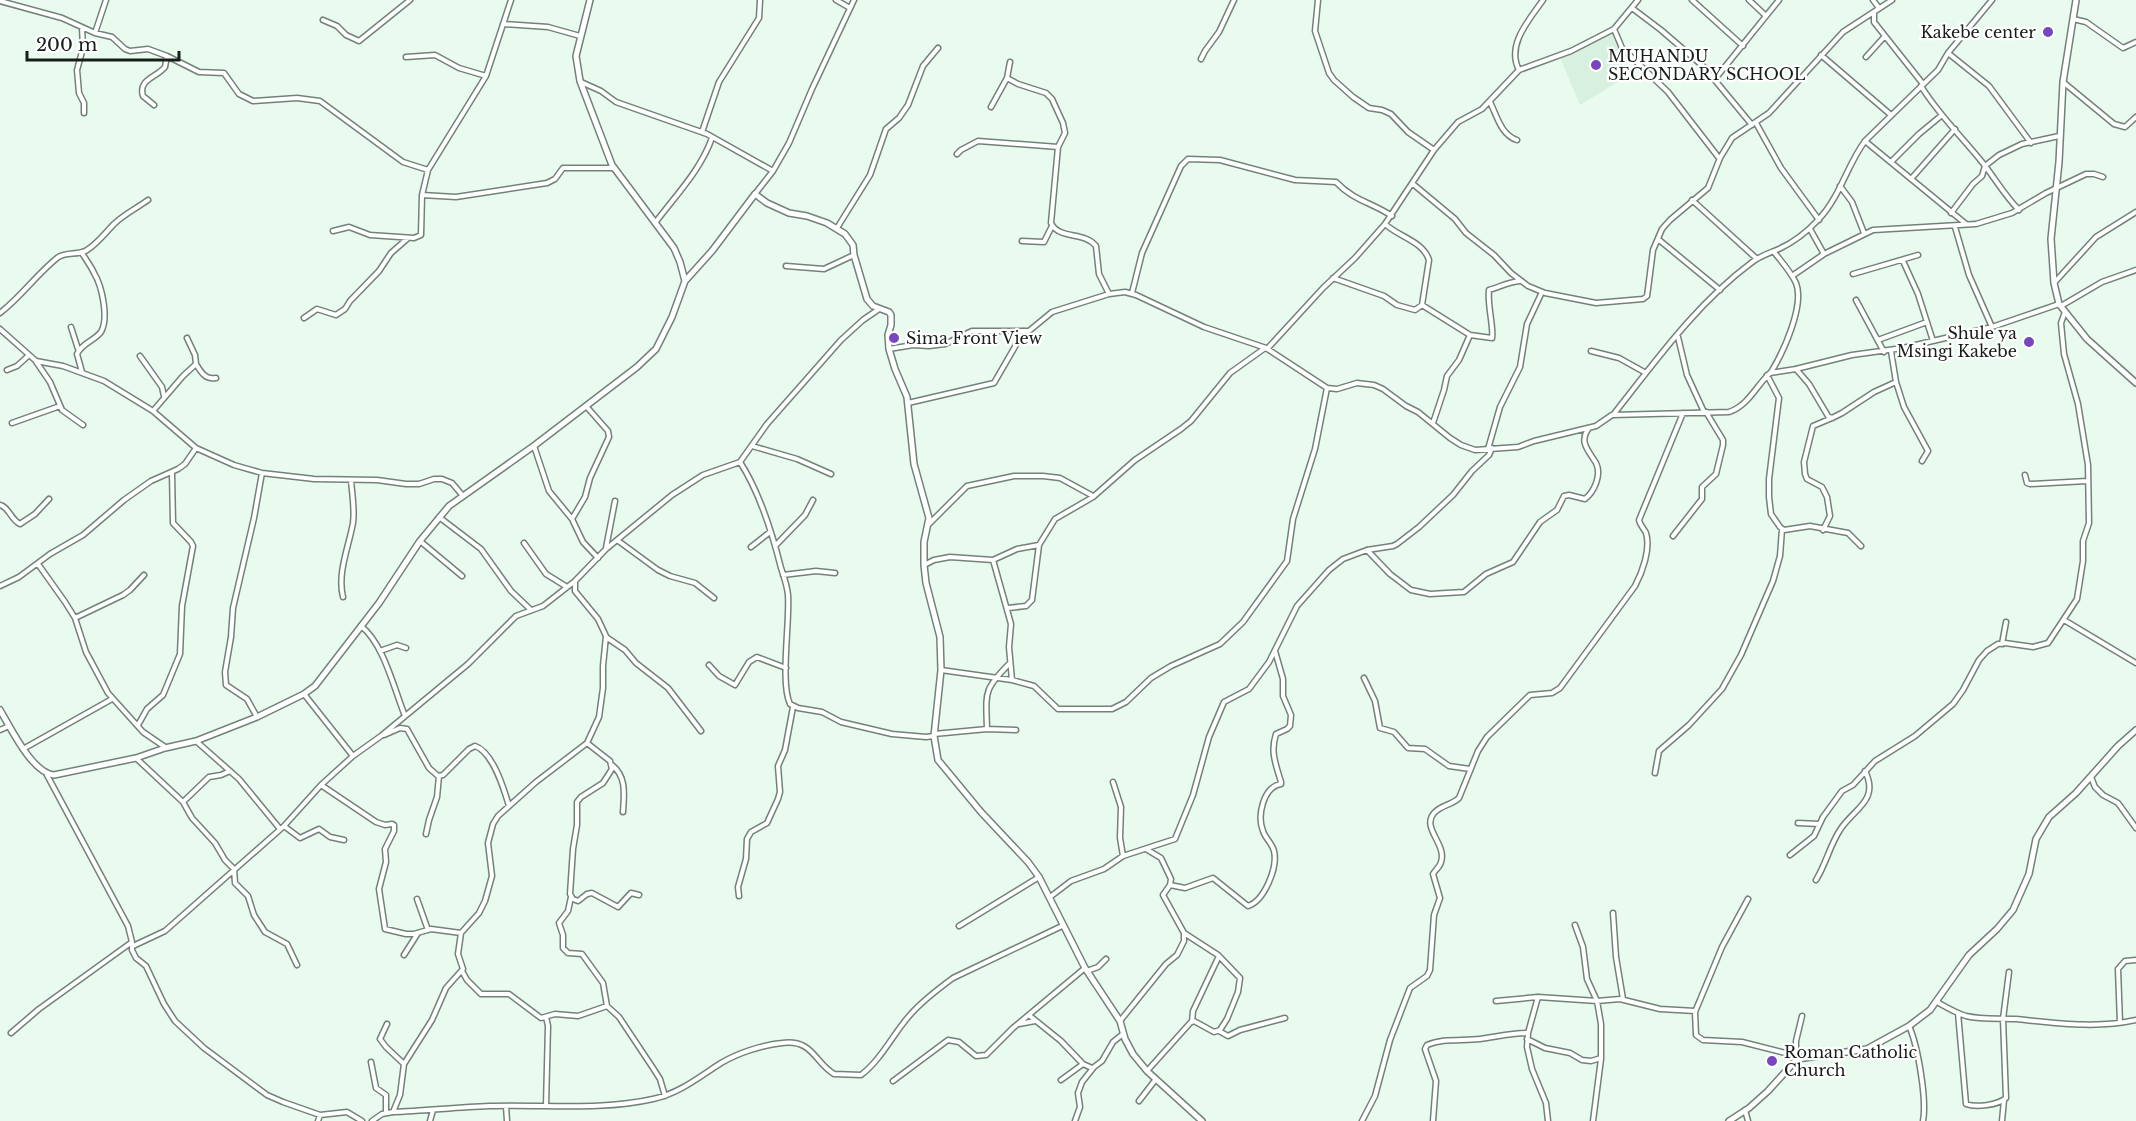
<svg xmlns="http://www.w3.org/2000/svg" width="2136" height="1121" viewBox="0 0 2136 1121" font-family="'Libre Baskerville',serif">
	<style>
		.built { fill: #d7f0e0 }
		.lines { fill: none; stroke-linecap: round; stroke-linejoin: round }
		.minor-casing { stroke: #738279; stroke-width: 7 }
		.tertiary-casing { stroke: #738279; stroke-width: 8 }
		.minor { stroke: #fff; stroke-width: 4 }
		.tertiary { stroke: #fff; stroke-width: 5 }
		.poi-dot { fill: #7846be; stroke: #fff; stroke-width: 2 }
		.labels { text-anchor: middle; stroke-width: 4.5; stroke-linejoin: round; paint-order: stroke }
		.poi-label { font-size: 16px; fill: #171d19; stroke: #fff; text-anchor: start }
	</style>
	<rect width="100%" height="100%" fill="#e9fbef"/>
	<path class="built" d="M1612,33L1631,74L1580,105L1560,57Z"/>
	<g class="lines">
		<defs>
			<path id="minor" d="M836,0L850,8
				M1318,0L1315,31L1329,73L1334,80L1353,97L1369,108L1382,110L1391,114L1408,132L1434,150
				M1692,0L1743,46
				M1749,0L1765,15
				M1873,0L1879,8
				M0,1L62,18L95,33L112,37L125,49L130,51L148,49L167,56L199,72L224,73L239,94L253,101L297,98L320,101L403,162L428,170
				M1632,8L1661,30L1704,67L1752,125
				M1874,12V22L1923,84
				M2073,19L2086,22L2123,48L2136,42
				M323,20L337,26L346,35L359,41L410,0
				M503,24L548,27L580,36
				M82,27L83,48L77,70L79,93L84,103V113
				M1614,29L1622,48L1668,92L1719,158
				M95,33L106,0
				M1948,53L1989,86L2031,143
				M1821,55L1891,115
				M406,57L435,55L459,68L486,76
				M1866,57L1885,36
				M1201,59L1205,51L1219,32L1234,0
				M1519,70C1506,45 1529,20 1543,0
				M1007,78L1018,84L1046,93L1052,99L1063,123L1065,133L1058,147L1051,223C1059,240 1084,231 1096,246L1099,274L1109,294
				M1715,79L1779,0
				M581,82L601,91L616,102L707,134L773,171
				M2063,82L2114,124L2125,127L2136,117
				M1921,86C1938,114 1962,137 1982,162C1995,178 2004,195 2019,210
				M1490,102C1497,116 1501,135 1517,140
				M154,105L143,96C138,79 156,78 165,67L167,56
				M991,107L1007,78L1010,62
				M1756,123L1781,168L1819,220
				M702,132L719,82L759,18L760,0
				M1865,141L1966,224
				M957,154L961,150L978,141L1058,147
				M1892,161L1919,134L1942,115
				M1911,179L1955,129
				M1413,184L1455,219L1466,233L1494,255L1511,273L1528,286L1545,293L1596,303L1643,299L1647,296L1648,289L1653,250L1662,229L1670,220L1708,188L1720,158L1732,138L1769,113L1843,32L1892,0
				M1840,186L1852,202L1864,233
				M755,194L773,171L789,143L812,89L854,0
				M422,195L456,197L547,183L555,179L563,168H614
				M1692,200L1757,259
				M1951,213L1973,184L1982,176L1985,166L1999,155L2022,144L2059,136
				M655,223C676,195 700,171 712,138
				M1385,224C1399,237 1423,241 1429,260L1422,305L1470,335L1492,338C1494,328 1487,304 1489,290C1500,287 1508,282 1520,281
				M1955,227L1969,275L1992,327
				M837,228L870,175L886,129L899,118L908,105L923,66L938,48
				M1810,229L1824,254
				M333,231L349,227L370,235L414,238L421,235L422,195L428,170L486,76L511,0
				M1658,239L1720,290
				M1022,241L1044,242L1052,226
				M1903,261L1918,294L1933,341
				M786,266L824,269L854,255
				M1853,274L1918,255
				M1792,276L1824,254L1873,230L1976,224L2012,213L2046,193L2086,174H2094L2103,177
				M1333,278L1384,296L1397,305L1415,310L1422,305
				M2054,283L2096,237L2136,212
				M1132,293L1142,253L1181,166L1188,159L1220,160L1295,180L1336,182C1354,201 1371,202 1392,216
				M1856,300L1884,352
				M2061,306L2102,282L2136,270
				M0,313C21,297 36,275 57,258C66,251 78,256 87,250C98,243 105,233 114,224C123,215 137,208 148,200
				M304,318L317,309L336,315L345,309L350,301L379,271L391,253L407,239
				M71,327L78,349
				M0,329L36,361L63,366L104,381L153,411L196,448L234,465L262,473L314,479L377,480L406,484H419L434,479H442L452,483L463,496
				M1678,337L1687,375L1704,412
				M1878,340L1927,322
				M889,349L913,345L929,346L945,344L972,331H1029L1052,312L1109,294L1125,292L1136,295L1204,327L1266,348L1327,388L1337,389L1357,383L1374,385L1383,389L1406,406L1418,412L1450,438L1461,445L1475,450L1518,447L1534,441L1596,426L1612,415L1729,412C1748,406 1756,386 1770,373L1796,369L1852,355L1903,348L1992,327L2059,304
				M1267,349L1323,288L1355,258L1385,224L1434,150L1458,122L1482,109L1519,70L1571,51L1614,29L1638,0
				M1591,351L1619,358L1646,373
				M1891,351L1896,382L1904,407L1928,451L1922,461
				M140,356L162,387L164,396
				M35,360L50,382L62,410L83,425
				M196,364C201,372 205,380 216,378
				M1796,369L1809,384L1828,416L1832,418L1842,413L1874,392L1896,382
				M7,370L17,366L28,356
				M82,372L77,354C82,343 94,341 101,332C109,318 102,286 94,273C91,266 86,260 82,253
				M1771,372C1783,353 1805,305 1796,283C1791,272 1781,261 1774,252
				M1767,375L1779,398L1769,479V497L1771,514L1780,527L1784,530L1810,526L1848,533L1861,546
				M908,403L994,383L1024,331
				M153,411L183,376L196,364L195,355L187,338
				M1613,415C1655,362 1696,304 1751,263C1759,256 1770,253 1779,249C1794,242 1808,231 1819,219C1840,197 1847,165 1865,141L1938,70L1948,53L1992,0
				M12,423L60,406
				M1433,423L1444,390L1447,376L1459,360L1470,335
				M534,446L549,491L572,519L583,542L598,558
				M752,446L797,459L831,474
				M1488,449L1500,407L1520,367L1527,324L1542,292
				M740,462C760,493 772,532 781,568C784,577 787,585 788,595C790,622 780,683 790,704L798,708L822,712L841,722L892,734L926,737L934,736
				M2025,475L2027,483L2030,484L2087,481
				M0,505C9,507 11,520 20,524L35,514L49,499
				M439,517L481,549L511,591L531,610
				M572,519L585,497L590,478L609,437L608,431L586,406
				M929,524L967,486L1014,476H1043L1060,478L1093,496
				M1823,530L1830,516L1827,497L1822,487L1807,479L1805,474L1804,462L1813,426L1832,418
				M1673,536L1702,499V487L1716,474L1723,445V440L1706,412
				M617,540L658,570L670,576L695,583L714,598
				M420,541L462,576
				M524,543L546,574L567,587
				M776,545L805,515L813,500
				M751,547L770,532
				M606,548L615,501
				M1367,550L1390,574L1411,590L1430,594L1464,592L1486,574L1513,562L1540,522L1557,510L1564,496L1569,495L1585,499C1594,492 1602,475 1596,463C1589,451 1578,442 1589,428
				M993,560L1011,624L1009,647L1012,680
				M38,564L65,602L75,618L86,652L108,693L143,732L165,747
				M924,565L934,560L950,557L993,560L1017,549L1039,545L1055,519L1093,497L1135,460L1181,429L1191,421L1230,373L1265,348
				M783,575L816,571L835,573
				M0,586L19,577L50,554L83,535L124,500L151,481L178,469L185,464L196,448
				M343,597C337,573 349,546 353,523C355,509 352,494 351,480
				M1008,608L1026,606L1032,600L1039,545
				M75,618L123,595L130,590L144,575
				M2064,620L2136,663
				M361,626C384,644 394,689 405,716
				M606,637L625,650L636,663L668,688L701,731
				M2002,644L2006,622
				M380,651L397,645L406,648
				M709,665L719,676L735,685L749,662L757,657L786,668
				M941,670L1012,680L1034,686L1058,709H1112L1126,702L1151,678L1171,666L1220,644L1243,622L1287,561L1293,519L1315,449L1327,388
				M1364,678L1375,701L1380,728L1394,732L1408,748L1425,749L1449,766L1470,769
				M304,694L353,756
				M257,717L247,699L226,685L225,672L231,637L233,608L254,518L262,473
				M138,725L147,709L163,695L180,654L182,606L193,546L191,542L173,523L172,473
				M987,729C986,692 983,690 1010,663
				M0,730L9,726
				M934,734L987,729L1016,730
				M384,735L400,728L407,729L429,768L438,776L443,775L469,749L475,746C493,752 504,789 509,806
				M196,741L239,779L280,829
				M587,743L610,761L612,769L603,783L581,797L577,802V825L573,849L570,894L573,899L578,901L587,894L592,893L618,907L631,893L639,895
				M23,749L112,699
				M136,758L183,802L192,818L215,843L225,860L234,869L235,883L248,896L254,915L265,932L287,944L297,965
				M612,765C627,777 624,795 623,812
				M1655,773L1659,751L1689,725L1722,689L1741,655L1773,581L1780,556L1782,529
				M47,775L128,926L132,942V950L136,958L146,966L164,1004L175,1021L204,1048L267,1095L283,1102L320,1115L347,1112L362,1121
				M2091,777L2095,787L2103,795L2118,803L2136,828
				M1113,782L1121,807L1120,838L1123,856
				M321,785L376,822L385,825L392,824L394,825V831L385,849L386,862L379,889L385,929L406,934H414L431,929L461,933
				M183,802L209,777L221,775L230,771
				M1798,823L1819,824
				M284,826L300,838L319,829L330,837L344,840
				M426,834L429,820L437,797L439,776
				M1146,849L1161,858L1171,879L1170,885L1163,895L1184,933L1218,955L1240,978L1238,992L1227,1019L1220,1030L1214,1032L1194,1021L1191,1022L1147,1071
				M1790,855L1814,836L1823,817L1842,791L1853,785L1875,761L1915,736L1953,704L1963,690L1979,660L1987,651L1998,644L2005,643L2033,647L2048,643L2077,599L2083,561V541L2089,523L2088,465L2078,404L2064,354L2061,323L2065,312
				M1816,880C1826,864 1830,845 1840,830C1853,809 1880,801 1865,771
				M1170,885L1185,888L1213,878L1248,906C1264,901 1278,868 1274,851C1272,843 1265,838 1263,831C1257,816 1263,787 1281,784V782C1276,765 1270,752 1276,734L1287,729L1290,726L1291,715L1283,696V679L1275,651
				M739,896L738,887L746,859L747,839L751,832L767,823L778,799L780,792L778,766L785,750L793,707
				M571,897L568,911L559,923L563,935V948L568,953L582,954L603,983L607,1006L619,1017L653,1068L660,1079L665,1096
				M1050,897L1071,881L1104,869L1123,856L1175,839L1193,795L1209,737L1224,702L1249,689L1269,662L1297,606L1329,570L1343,559L1367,550L1393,546L1397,544L1419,527L1453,495L1472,471L1489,455L1492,448
				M417,899L428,930
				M1748,899L1722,947L1695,1012L1696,1035L1703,1040L1742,1042L1801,1057
				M1613,913L1616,957L1623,999
				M1575,925L1583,947L1587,979L1597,1001L1601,1024V1059L1593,1121
				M959,926L1039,877
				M133,946L165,931L284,826L321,785L353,756L381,736L468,664L516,616L543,606L575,581L606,549L672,495L703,475L740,462L767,424L841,340L863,320L879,309
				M404,955L418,933
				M462,971L467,980L481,994H509L541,1018L555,1014L578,1016L607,1006
				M1087,971L1098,967L1106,959
				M1538,997L1528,1033L1527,1047L1532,1069L1546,1103L1548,1121
				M1496,1001L1538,997L1597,1001L1620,999L1660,1009L1695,1011
				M1937,1002C1946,1007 1956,1013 1966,1016C1982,1020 2000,1018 2016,1019C2056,1023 2097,1029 2136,1020
				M1958,1013L1966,1104C1976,1108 1998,1105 2006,1098L2003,1019L2009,972
				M1030,1016L1061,1041L1083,1064L1092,1068
				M1120,1021L1166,964L1177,955L1184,941V934
				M1192,1022L1193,1011L1219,956
				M2120,1023L2118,969L2125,961L2136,960
				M387,1024L380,1039L386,1047L404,1064
				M1019,1024L1035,1021
				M1909,1026C1918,1046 1927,1100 1923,1121
				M1219,1031L1228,1036L1240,1030L1285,1018
				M11,1033L39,1009L132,942
				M1527,1039L1545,1048L1570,1053L1582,1060L1591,1061L1601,1058
				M1796,1056V1041L1802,1016
				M371,1062L376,1088L386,1095V1113
				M1061,1080L1083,1064
				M893,1081L948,1040L959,1042L976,1056L986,1055L1013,1028L1085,968
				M1139,1101L1156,1079
				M506,1106L507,1121
				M546,1106L548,1026L546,1017
				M1745,1110L1748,1121
				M393,1112L400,1095L404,1064L432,1020L446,988L463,969L458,954L461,933L479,913L485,901L492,876L488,843L493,824L498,816L536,782L587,743L599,717L603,688V666L606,636L598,619L575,591V582
				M318,1121L320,1115
				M372,1121L382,1114L393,1112C425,1111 457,1107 489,1106C543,1104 600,1111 653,1099C680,1093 699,1077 721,1063C738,1053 762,1045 782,1043C813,1039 814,1062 834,1074L861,1075C881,1060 893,1034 910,1015C922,1001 938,989 953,978L1062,926
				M430,1121L433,1110
				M1075,1121L1080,1107L1078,1093L1082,1082L1094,1067L1102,1061L1113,1042L1123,1034
				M1362,1121L1375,1096L1390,1040L1410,988L1427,976L1430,970L1434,915L1440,898L1433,874C1435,870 1440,867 1441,862C1447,844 1421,828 1434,813C1441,805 1452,805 1459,798L1478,751L1487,737L1530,695L1552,693L1560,688L1635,586C1642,573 1651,549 1646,533C1644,528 1640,526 1639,520L1683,413
				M1433,1121L1436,1081L1425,1049L1427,1045C1443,1038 1462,1041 1480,1039C1496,1037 1511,1033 1528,1033
				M2002,1121L2004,1100"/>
			<path id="tertiary" d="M2076,0L2063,82L2059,162L2051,239L2054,283L2059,304L2087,339L2136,383
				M685,281L712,251L755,194L767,203L789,213L807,216L827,223L845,234L853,245L854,255L867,299L873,306L889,312L891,315V325L888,335L889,349L895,369L907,397L914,464L929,518L924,542V565L926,583L940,637L941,670L934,736L938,760L981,812L1028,862L1039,877L1085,968L1120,1021L1125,1039L1133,1054L1147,1071L1202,1121
				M0,710C11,728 32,773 54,775L136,758L165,748L196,741L257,717L304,694L315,686L379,603L420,541L449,506L535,445L637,367L656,349L672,317L685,281L680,262L674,248L612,165L580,81L576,56L590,0
				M1729,1121L1749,1108L1768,1091L1797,1059L1867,1049L1909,1026L1930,1010L1969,955L1997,929L2013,910L2029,874L2036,839L2049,817L2076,793L2118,746L2136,730"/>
		</defs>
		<use href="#minor" class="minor-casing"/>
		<use href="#tertiary" class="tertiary-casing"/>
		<use href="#minor" class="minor"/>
		<use href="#tertiary" class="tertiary"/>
	</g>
	<g class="poi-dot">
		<circle cx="2048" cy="32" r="6"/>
		<circle cx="1596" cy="65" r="6"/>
		<circle cx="894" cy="338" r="6"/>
		<circle cx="2029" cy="342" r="6"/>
		<circle cx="1772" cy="1061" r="6"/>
	</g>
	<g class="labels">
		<g class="poi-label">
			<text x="2036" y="38" text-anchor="end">Kakebe center</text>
			<text x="1608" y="62">MUHANDU<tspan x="1608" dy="18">SECONDARY SCHOOL</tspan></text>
			<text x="2017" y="339" text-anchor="end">Shule ya<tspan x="2017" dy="18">Msingi Kakebe</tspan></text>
			<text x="906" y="344">Sima Front View</text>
			<text x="1784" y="1058">Roman Catholic<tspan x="1784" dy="18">Church</tspan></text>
		</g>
	</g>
	<path d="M27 51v9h152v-9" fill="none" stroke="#171d19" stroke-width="3"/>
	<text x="36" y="51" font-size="18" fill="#171d19" stroke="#ffffff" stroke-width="4.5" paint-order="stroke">200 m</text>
</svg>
